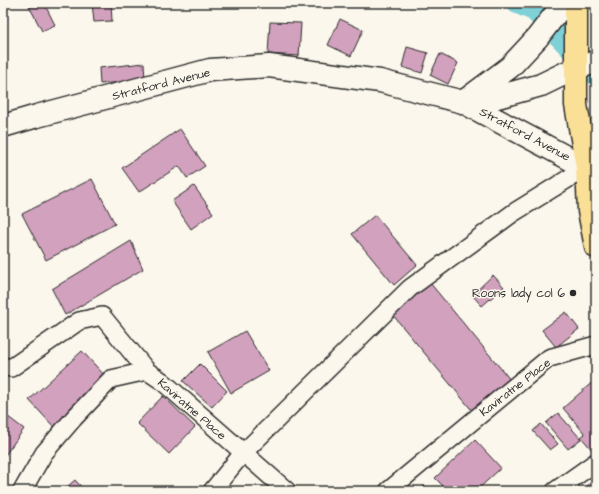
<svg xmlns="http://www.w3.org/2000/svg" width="599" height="494" viewBox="0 0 599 494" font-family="'Architects Daughter',sans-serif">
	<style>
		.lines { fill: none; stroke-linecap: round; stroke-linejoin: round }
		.canal { stroke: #7fd0d7; stroke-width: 23 }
		.building { fill: #d2a1be; stroke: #2b2b2b }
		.minor-casing { stroke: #2b2b2b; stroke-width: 20 }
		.secondary-casing { stroke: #2b2b2b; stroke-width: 25 }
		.primary-casing { stroke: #2b2b2b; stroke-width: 25 }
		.minor { stroke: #fbf7ec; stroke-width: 17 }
		.secondary { stroke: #fbf7ec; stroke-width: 22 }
		.primary { stroke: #fadf96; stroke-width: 22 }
		.poi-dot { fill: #2b2b2b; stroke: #fbf7ec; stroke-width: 1.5 }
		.labels { text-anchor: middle; stroke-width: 3; stroke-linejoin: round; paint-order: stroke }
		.street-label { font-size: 12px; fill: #2b2b2b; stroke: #fbf7ec }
		.poi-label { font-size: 12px; fill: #2b2b2b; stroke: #fbf7ec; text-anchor: end }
	</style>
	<rect width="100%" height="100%" fill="#fbf7ec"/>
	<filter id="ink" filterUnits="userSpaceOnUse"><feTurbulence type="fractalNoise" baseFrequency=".025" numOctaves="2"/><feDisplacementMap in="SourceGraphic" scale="8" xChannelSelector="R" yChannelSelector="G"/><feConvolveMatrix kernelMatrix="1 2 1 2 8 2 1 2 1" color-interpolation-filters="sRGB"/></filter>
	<g filter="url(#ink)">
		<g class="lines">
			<path class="canal" d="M519,3L535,10L596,74"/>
		</g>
		<path class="building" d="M30,3H44L55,25L42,31L28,4Z
			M92,3H111L112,21L94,22Z
			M130,3H147V4L130,6Z
			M340,19L363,30L351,56L328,45Z
			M270,22L301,23L299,56L268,54Z
			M407,47L428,53L422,73L402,67Z
			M440,54L458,63L448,84L430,75Z
			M144,63L145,80L100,84L99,68Z
			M180,129L205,166L187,178L179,166L139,192L122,168Z
			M92,179L115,224L46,260L22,214Z
			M194,186L213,213L191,229L172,201Z
			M375,215L417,265L394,285L352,234Z
			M131,241L143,269L65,315L52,289Z
			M493,275L504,287L482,306L472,295Z
			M430,283L512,382L475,414L392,314Z
			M566,312L579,329L556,347L542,330Z
			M245,331L269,371L231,393L208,352Z
			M82,351L106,377L54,427L29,400Z
			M200,364L227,391L212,407L183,381Z
			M596,379V448L593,451L581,437L585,434L563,408Z
			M163,396L195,427L169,454L137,423Z
			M3,413L24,429L3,458Z
			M558,413L581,439L568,449L546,423Z
			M541,424L558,444L550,450L533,431Z
			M475,440L501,468L476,491H448L435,478Z
			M596,478V491H581Z
			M75,480L85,491H62Z
			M424,486L429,491H419Z"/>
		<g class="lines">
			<defs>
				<path id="minor" d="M3,366L11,368L79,321L102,316L147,371L162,381L287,491
					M22,491L44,453L74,418L111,379L147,371
					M212,491L243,453L410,288L513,213L587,167
					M388,491L549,358L596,345
					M555,491L596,462"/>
				<path id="secondary" d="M463,102L510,67L537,38L564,3
					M464,102L494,98L541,85L576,68L596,62
					M3,126L37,116L210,70L269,66L380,81L463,102L596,173"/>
				<path id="primary" d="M576,3V105L587,167L589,211L596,247"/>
			</defs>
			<use href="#minor" class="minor-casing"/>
			<use href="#secondary" class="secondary-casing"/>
			<use href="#primary" class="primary-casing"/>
			<use href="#minor" class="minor"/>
			<use href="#secondary" class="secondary"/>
			<use href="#primary" class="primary"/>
		</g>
	</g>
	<circle class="poi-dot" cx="573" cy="293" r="4"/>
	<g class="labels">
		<g class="street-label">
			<text transform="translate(161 84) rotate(-14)" y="4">Stratford Avenue</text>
			<text transform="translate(525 134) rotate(28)" y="4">Stratford Avenue</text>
			<text transform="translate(515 387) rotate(-38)" y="4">Kaviratne Place</text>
			<text transform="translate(192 409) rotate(41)" y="4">Kaviratne Place</text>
		</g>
		<g class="poi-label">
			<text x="565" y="297">Roons lady col 6</text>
		</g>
	</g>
	<rect width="599" height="494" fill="none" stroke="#fbf7ec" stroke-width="16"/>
	<rect x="8" y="8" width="583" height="478" fill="none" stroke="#2b2b2b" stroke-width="1.5" filter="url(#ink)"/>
</svg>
